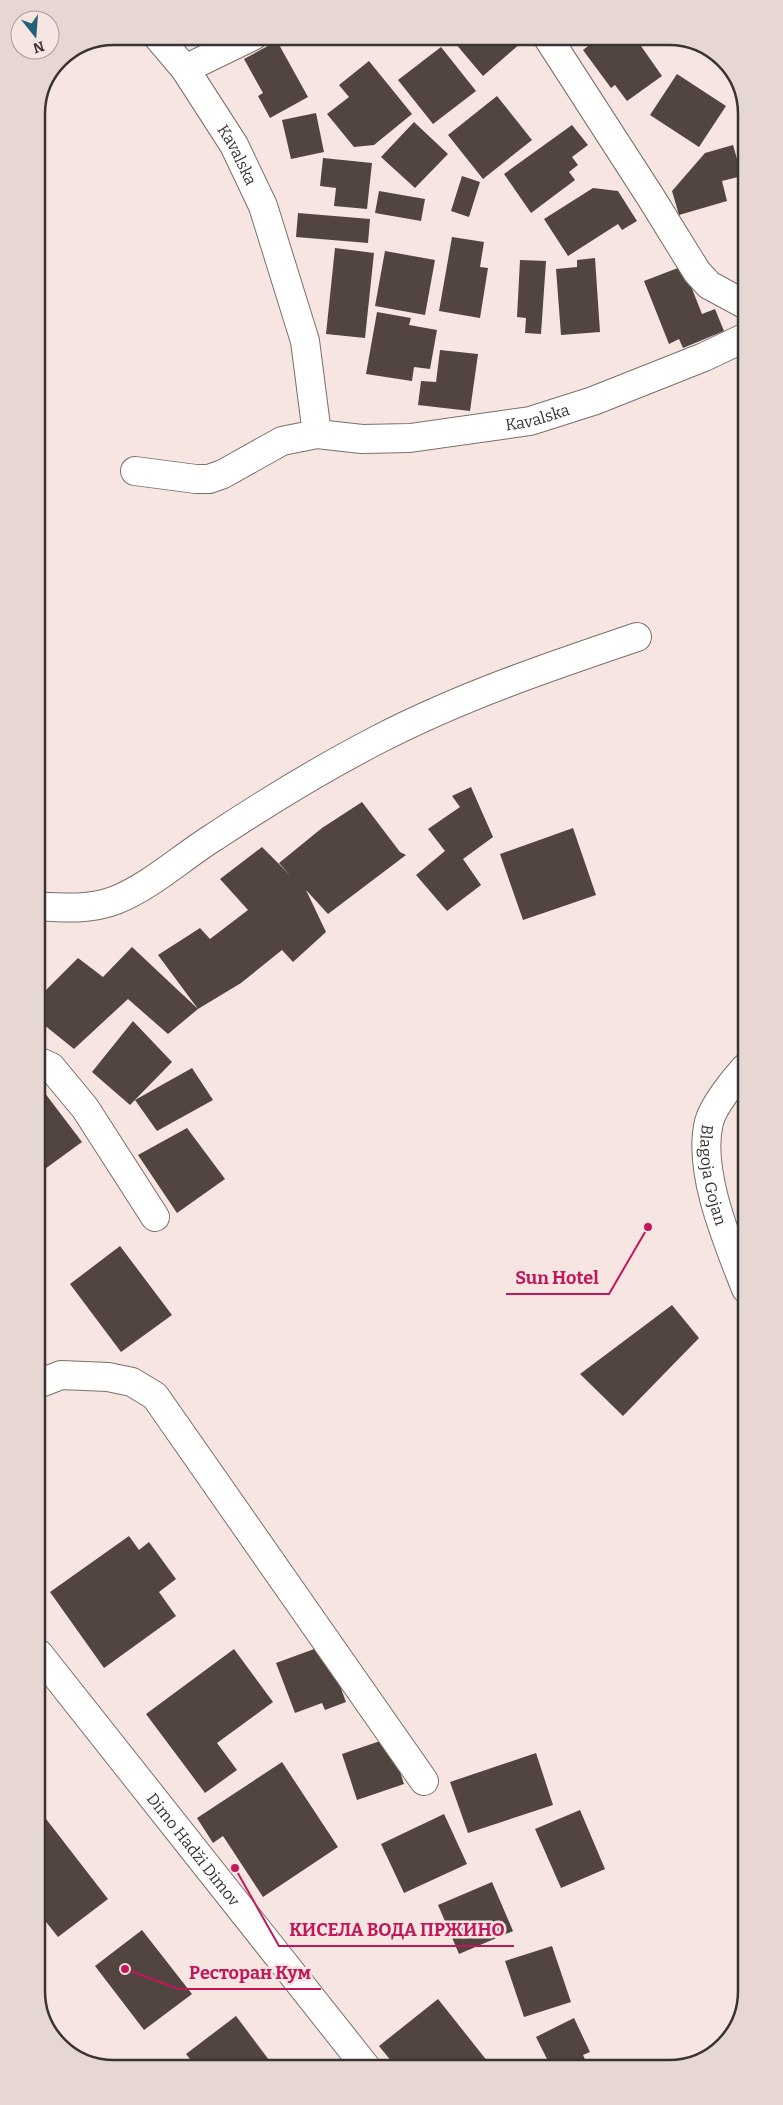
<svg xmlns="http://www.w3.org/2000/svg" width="783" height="2105" viewBox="0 0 783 2105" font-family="Bitter,serif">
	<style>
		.building { fill: #524540 }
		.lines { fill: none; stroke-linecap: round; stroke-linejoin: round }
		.street-casing { stroke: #7d6f6a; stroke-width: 30 }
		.secondary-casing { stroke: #7d6f6a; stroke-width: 30 }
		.street { stroke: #fff; stroke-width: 28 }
		.secondary { stroke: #fff; stroke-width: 28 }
		.labels { text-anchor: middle; stroke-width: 5; stroke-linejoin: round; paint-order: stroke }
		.street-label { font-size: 16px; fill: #393331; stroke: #f6e5e0 }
		.rim { fill: none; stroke: #393331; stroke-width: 2.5 }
		.leader { fill: none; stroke: #c2185b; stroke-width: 2 }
		.callout-dot { fill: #c2185b; stroke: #f6e5e0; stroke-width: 2 }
		.callout-label { font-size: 18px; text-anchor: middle; font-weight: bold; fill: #c2185b; stroke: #f6e5e0; stroke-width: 5; stroke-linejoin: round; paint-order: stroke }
	</style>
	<rect width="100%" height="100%" fill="#f6e5e0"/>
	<path class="building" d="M449,36H515L521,43L483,76Z
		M601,36H634L662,76L627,101L615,85L611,88L583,50Z
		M277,41L308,97L270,118L258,96L263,93L244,59Z
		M698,45L716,53L725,65L697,46Z
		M441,47L476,91L433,124L398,80Z
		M369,61L412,114L374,145L354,147L327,114L349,97L339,85Z
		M677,74L726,106L699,147L650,115Z
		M497,96L532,140L483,179L448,135Z
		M316,113L324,152L291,159L282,120Z
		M414,122L448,154L415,188L381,157Z
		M572,125L588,145L572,157L578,165L569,172L575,180L531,213L504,174Z
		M733,145L742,176L722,181L727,201L679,215L672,191L705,153Z
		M323,158L372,163L367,209L334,206L336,188L320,186Z
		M462,176L480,182L469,217L451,211Z
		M593,188L618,191L637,221L622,230L618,224L568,256L544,219Z
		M379,191L425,199L421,221L375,213Z
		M298,213L370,219L368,243L296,237Z
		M452,237L484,242L480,267L488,268L480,318L439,311Z
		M335,248L374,253L365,338L326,334Z
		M385,251L435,260L425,315L375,306Z
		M595,258L600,332L561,335L556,269L577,267V260Z
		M520,260L546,261L541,334L525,333L526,318L517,317Z
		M683,266L702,314L715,309L724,331L683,348L679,339L669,344L644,281Z
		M377,312L411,318L409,325L437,330L430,369L414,367L412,381L366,374Z
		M440,350L478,354L470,411L418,405L421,381L436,382Z
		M471,787L493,837L463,859L481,885L447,911L416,875L445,851L428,829L460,807L452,796Z
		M362,802L400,852L406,855L328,914L306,890L326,932L293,962L282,950L241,983L198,1009L168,1034L128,999L74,1049L38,1020V998L78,958L103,977L132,947L198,1009L158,955L200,928L210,939L248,910L220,879L262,847L290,875L279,863L322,828Z
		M573,828L596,895L523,920L500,854Z
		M133,1021L172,1062L130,1105L92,1072Z
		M192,1068L213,1100L157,1131L135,1100Z
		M38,1084L82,1142L38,1174Z
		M187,1128L225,1179L177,1213L138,1155Z
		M120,1246L172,1315L121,1352L70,1284Z
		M672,1305L699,1338L623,1416L580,1374Z
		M129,1536L139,1550L149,1542L176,1579L159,1592L176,1616L104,1668L50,1592Z
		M325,1645L346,1702L325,1710L322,1703L295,1713L276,1663Z
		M234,1649L273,1702L217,1743L237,1770L205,1793L146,1714Z
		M389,1738L404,1784L357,1800L342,1754Z
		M536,1753L553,1805L468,1833L450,1782Z
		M282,1762L338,1847L263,1897L223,1836L213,1843L197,1818Z
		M580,1810L605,1869L561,1888L535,1829Z
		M444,1814L467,1864L404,1893L381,1844Z
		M43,1815L108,1899L58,1937L39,1913V1818Z
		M492,1882L513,1931L459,1954L438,1905Z
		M142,1930L192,1994L144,2030L95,1966Z
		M552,1946L571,2002L524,2017L505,1961Z
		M438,1999L492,2067H396L379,2046Z
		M236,2016L275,2068H197L186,2054Z
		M574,2018L590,2052L583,2055L588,2066L551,2067L536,2037Z"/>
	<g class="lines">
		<defs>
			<g id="street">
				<path id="s1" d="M157,36L185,69L234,145L263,206L305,341L317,434"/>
				<path d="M548,38L650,196L697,272L709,285L744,304"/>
				<path d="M185,69L253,36"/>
				<path id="s2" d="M135,471L196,479H209L223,474L282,441L317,434L362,439L410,438L530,421L593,401L704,357L744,338"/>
				<path d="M37,906C65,908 90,910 116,900C151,886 182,857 214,837C267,802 321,769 377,740C460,697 548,667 637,637"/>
				<path d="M38,1061L51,1067L85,1108L155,1217"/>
				<path id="s3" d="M745,1068C734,1080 713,1106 709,1122C697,1171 728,1243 746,1289"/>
				<path d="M38,1384L61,1375L108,1377L132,1382L155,1396L424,1781"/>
			</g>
			<g id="secondary">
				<path id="s4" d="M39,1654L366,2067"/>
			</g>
		</defs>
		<use href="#street" class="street-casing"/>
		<use href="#secondary" class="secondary-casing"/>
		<use href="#street" class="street"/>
		<use href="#secondary" class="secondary"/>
	</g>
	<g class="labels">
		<g class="street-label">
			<text dy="6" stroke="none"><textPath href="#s1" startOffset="144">Kavalska</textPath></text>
			<text dy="6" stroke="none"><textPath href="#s2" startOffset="415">Kavalska</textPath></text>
			<text dy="6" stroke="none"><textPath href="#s3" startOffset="119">Blagoja Gojan</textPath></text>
			<text dy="6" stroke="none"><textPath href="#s4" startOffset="249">Dimo Hadži Dimov</textPath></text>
		</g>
	</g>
	<path d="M0 0H783V2105H0ZM114 45H669A69 69 0 0 1 738 114V1991A69 69 0 0 1 669 2060H114A69 69 0 0 1 45 1991V114A69 69 0 0 1 114 45Z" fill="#e7d7d2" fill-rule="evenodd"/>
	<path class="rim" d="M114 45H669A69 69 0 0 1 738 114V1991A69 69 0 0 1 669 2060H114A69 69 0 0 1 45 1991V114A69 69 0 0 1 114 45Z"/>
	<path class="leader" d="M648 1227L609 1294H506M235 1868L279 1946H514M125 1969L179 1989H321"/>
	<g class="callout-dot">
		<circle cx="648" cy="1227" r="5"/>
		<circle cx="235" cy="1868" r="5"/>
		<circle cx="125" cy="1969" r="5"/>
	</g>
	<g class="callout-label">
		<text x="557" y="1284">Sun Hotel</text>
		<text x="397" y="1936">КИСЕЛА ВОДА ПРЖИНО</text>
		<text x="250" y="1979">Ресторан Кум</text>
	</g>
	<g transform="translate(35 35) rotate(163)"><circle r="24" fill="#f6e5e0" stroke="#aa9e9a"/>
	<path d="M0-4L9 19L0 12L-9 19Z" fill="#246178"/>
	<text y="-8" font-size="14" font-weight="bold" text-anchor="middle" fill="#393331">N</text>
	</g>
</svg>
